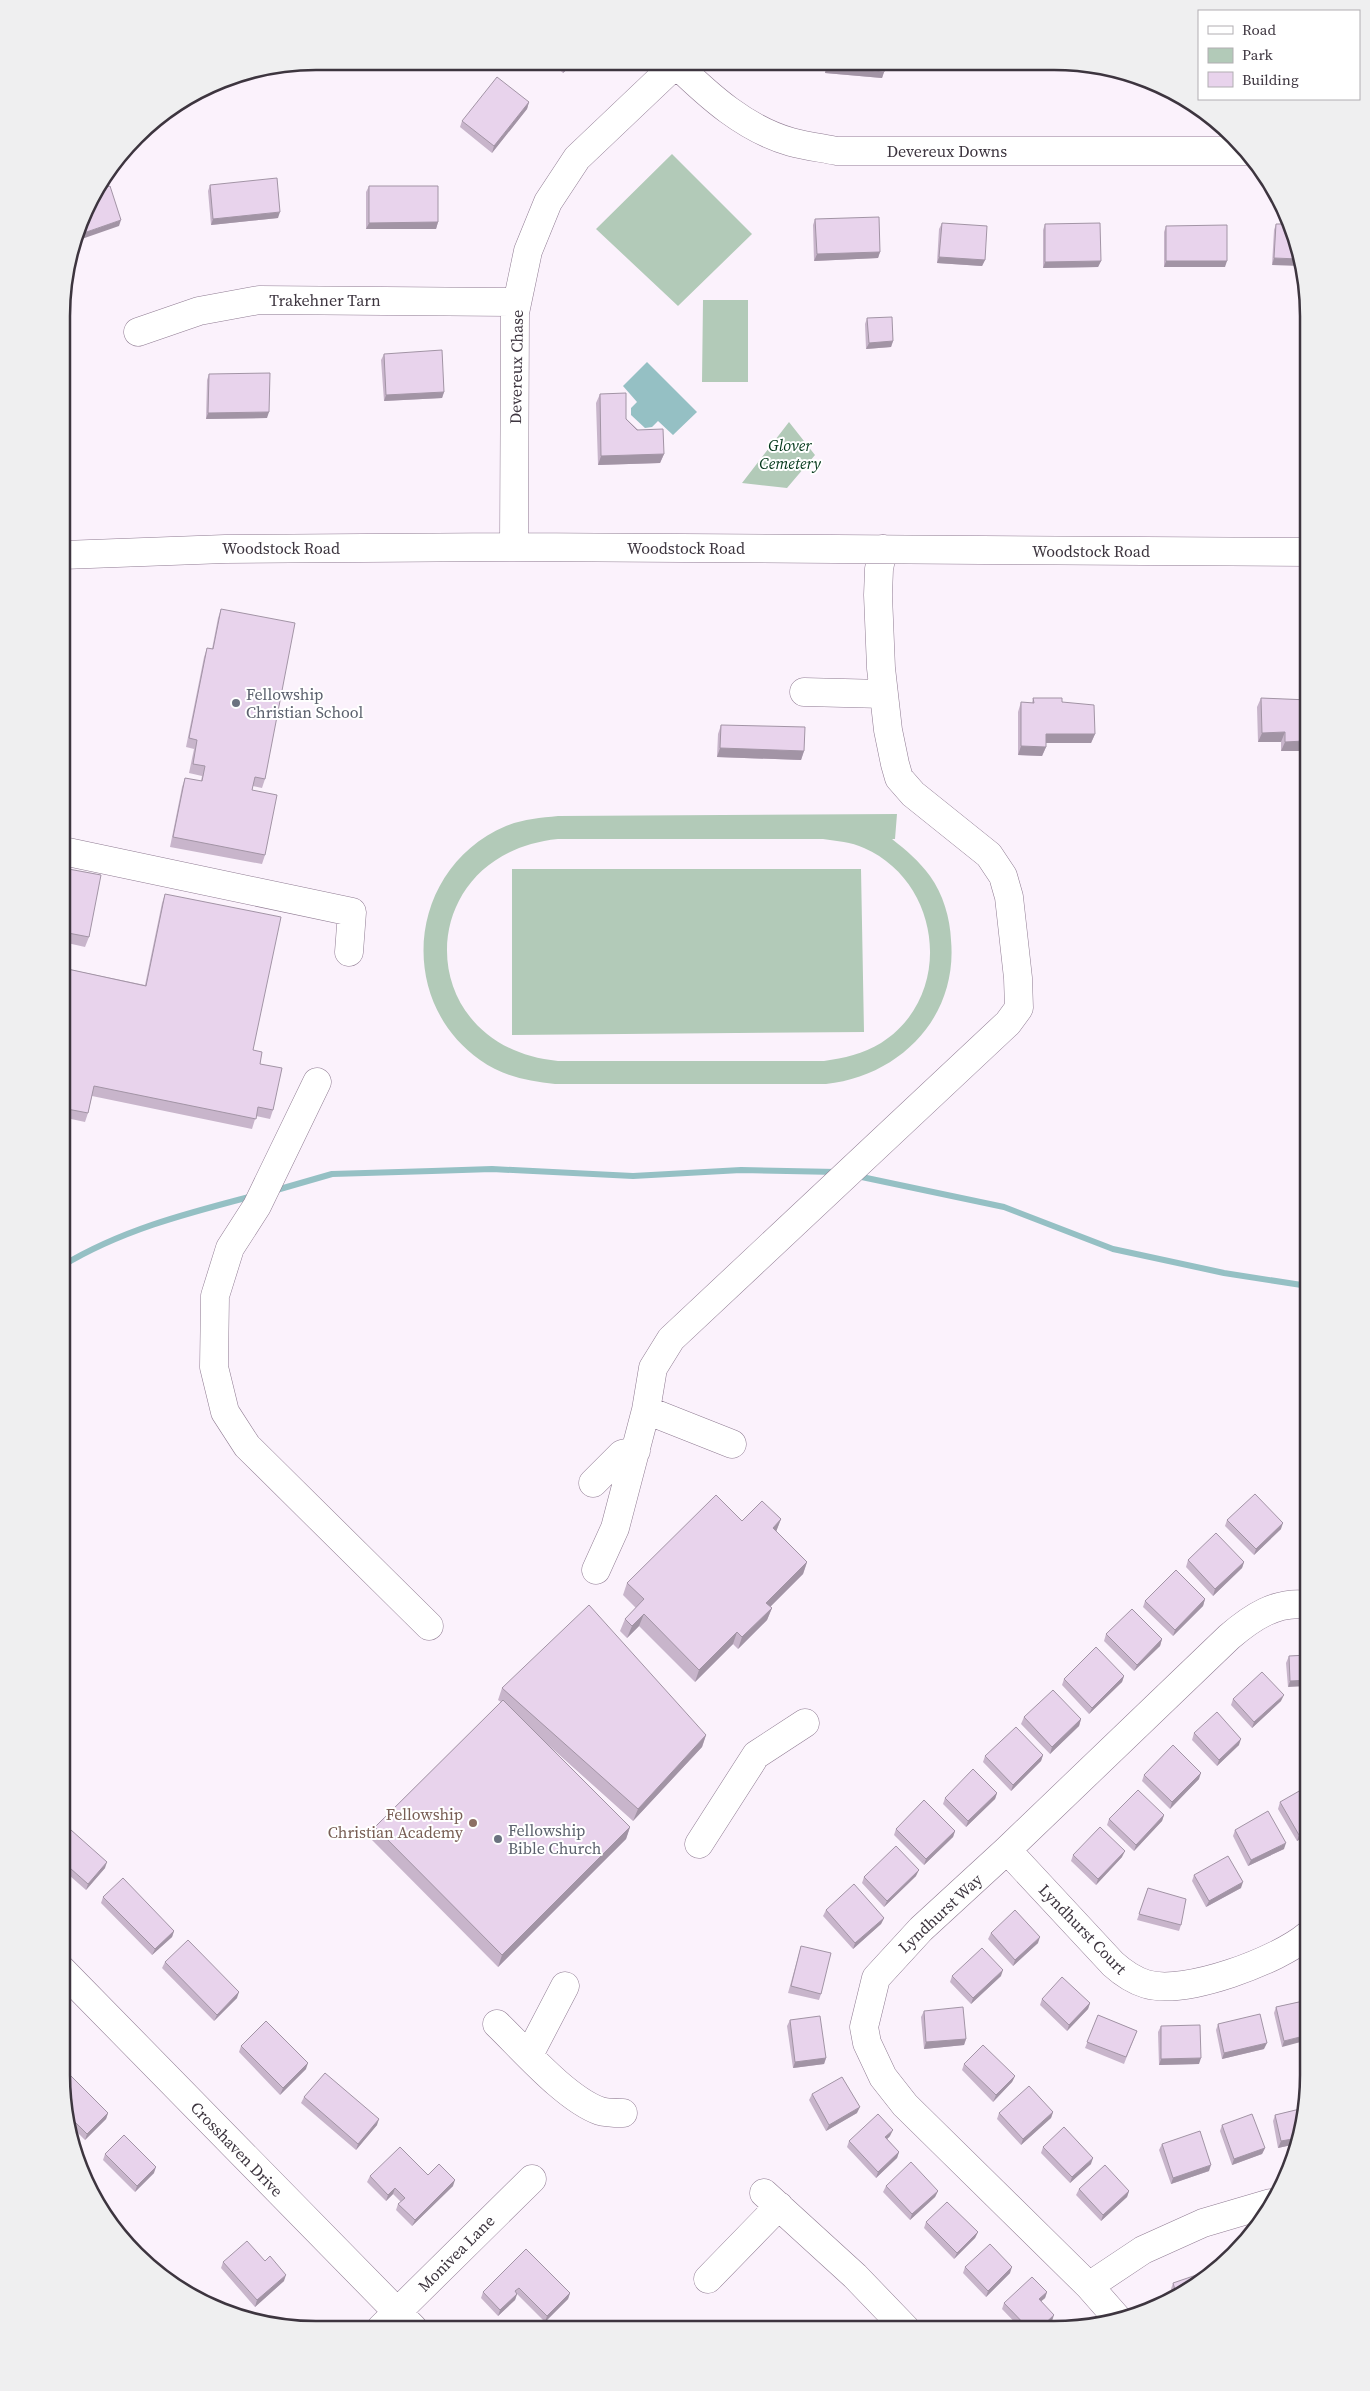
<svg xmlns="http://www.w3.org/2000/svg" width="1370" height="2391" viewBox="0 0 1370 2391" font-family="'Source Serif 4',serif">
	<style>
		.green { fill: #b2cab8; fill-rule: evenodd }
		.water { fill: #95c0c4 }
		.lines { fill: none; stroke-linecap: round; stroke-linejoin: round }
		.stream { stroke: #95c0c4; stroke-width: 6 }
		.minor-casing { stroke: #8f7b92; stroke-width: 29 }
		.minor { stroke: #fff; stroke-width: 28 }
		.wall { fill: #c8b5cb }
		.shaded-wall { fill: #a294a5 }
		.building { fill: #e8d3ec; stroke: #a294a5 }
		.worship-dot { fill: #6b7280; stroke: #fff; stroke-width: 2 }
		.education-dot { fill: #8d6e63; stroke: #fff; stroke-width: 2 }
		.labels { text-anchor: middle; stroke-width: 4; stroke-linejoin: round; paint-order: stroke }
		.street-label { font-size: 16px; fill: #3d353f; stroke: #fff }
		.park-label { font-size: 16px; font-style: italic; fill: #003618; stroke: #fff }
		.worship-label { font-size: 16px; fill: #5b616d; stroke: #fff; text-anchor: start }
		.education-label { font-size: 16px; fill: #785e54; stroke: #fff; text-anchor: end }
		.rim { fill: none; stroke: #3d353f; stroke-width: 2.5 }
	</style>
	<rect width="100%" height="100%" fill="#fbf2fc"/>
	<path class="green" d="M672,154L752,234L678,306L596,229Z
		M703,300H748V382H702Z
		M789,422L815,455L787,488L742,483Z
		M897,814L895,839H892C906,850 919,861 930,876C943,894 950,918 951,940C958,1017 900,1076 826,1084H555C528,1081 502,1076 480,1060C394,999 409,867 506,826C523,819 540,818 558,816ZM558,839H823C837,841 851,842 864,848C942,882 955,996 881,1043C863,1054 844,1058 824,1061H558C410,1047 410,854 558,839Z
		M512,869H861L864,1032L512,1035Z"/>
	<path class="water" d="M647,362L697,412L673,435L658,421L652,427L645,428L631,415V408L637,402L623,386Z"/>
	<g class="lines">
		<path class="stream" d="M857,1176L1004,1207L1113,1249L1224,1273L1308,1286
			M273,1191L332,1174L432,1171L492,1169L633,1176L741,1170L837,1172
			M62,1266C121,1230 188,1213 253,1196"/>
		<defs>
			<path id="minor" d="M676,64C709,96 745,129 791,142C806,146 822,148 837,151H1245
				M138,332L199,311L259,300L517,302
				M514,547L515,313L528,251L548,202L577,158L677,63
				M63,555L225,549L514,547L1309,552
				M804,692L884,694
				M63,851L352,912L349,952
				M317,1082L257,1206L230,1248L215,1296L214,1367L225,1412L247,1446L429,1626
				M646,1410L732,1444
				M593,1483L622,1454L636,1451
				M596,1570L615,1528L646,1410L653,1368L671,1339L1008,1023L1019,1008L1018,978L1009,897L1003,876L989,855L913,794L899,778L895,764L888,730L881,668L878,595L879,569L883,549
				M699,1844L756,1755L805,1723
				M1007,1850L1113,1964C1123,1973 1133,1980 1146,1984C1185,1996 1279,1960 1308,1935
				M61,1969L413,2328
				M497,2024C523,2049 566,2099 600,2111C606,2113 616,2113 623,2113
				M529,2055L565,1986
				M764,2193L855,2276L906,2329
				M708,2279L779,2206
				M1089,2286L1143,2250L1203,2223L1271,2203
				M1118,2319L1089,2286L905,2105L883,2077L867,2043L864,2027L876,1978L921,1929L1007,1850L1229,1637C1251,1618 1277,1600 1308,1605
				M381,2328L532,2179"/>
		</defs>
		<use href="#minor" class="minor-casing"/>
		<use href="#minor" class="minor"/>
	</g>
	<path class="wall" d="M552,63H574L563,73Z
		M826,64L885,65L884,72L882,78L825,73Z
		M529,102L527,109L492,153L460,127L462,121Z
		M210,185L278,218L211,225L208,191Z
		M369,186L438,222L436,229H366V192Z
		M815,219L880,252L878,258L814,261L813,225Z
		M942,223L985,260L982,266L937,263L939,229Z
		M1045,224L1101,261L1098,267L1043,268V230Z
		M1276,224H1290L1272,265L1274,230Z
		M1166,226L1225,267H1164V232Z
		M867,318L893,341L891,347L866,349L865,324Z
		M384,354L444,392L442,398L384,401L381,360Z
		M209,374L267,418L206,419L207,380Z
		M600,394L664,454L660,463L598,465L596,403Z
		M221,609L265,779L262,788L253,786L252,790L265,855L262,864L170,847L182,787L185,778L201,781L202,776L189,773L194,749L186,747L204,657L207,648L212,649L218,618Z
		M1033,698L1062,702L1095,734L1091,743H1046V747L1042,756L1018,755V712L1021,702L1032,703Z
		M1261,698L1309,700V741H1304L1300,751H1281V742H1258L1257,707Z
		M721,725L804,751L801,760L717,757L718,734Z
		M63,868L89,937L85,947L63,942Z
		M165,894L260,1064L273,1110L270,1119L256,1116L252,1129L92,1096L88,1113L85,1122L62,1117L63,968L145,985L162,903Z
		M781,1519L776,1531L807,1562L803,1574L770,1607L772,1608L767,1620L738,1649L733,1644L695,1682L639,1626L627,1638L620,1631L625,1619L636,1608L623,1595L627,1583L742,1521Z
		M1227,1520L1281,1529L1254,1555L1225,1526Z
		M1188,1560L1244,1562L1242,1568L1213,1596L1186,1567Z
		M1205,1599L1203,1606L1173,1636L1143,1607L1145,1601Z
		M1106,1634L1162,1639L1160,1646L1134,1671L1104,1641Z
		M1308,1655L1288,1687L1286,1663L1289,1656Z
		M1124,1676L1122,1682L1089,1714L1062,1685L1064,1679Z
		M502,1688L706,1735L702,1747L633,1821L545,1742L630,1827L626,1839L498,1967L371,1839L375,1827L501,1702L498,1700Z
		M1233,1699L1281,1701L1252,1728L1231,1705Z
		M1024,1717L1081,1719L1079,1726L1050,1754L1021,1724Z
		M1194,1733L1239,1745L1217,1766L1192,1740Z
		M1043,1755L1041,1761L1011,1791L983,1762L985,1756Z
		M1144,1775L1199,1779L1170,1809L1142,1781Z
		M997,1793L995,1799L966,1827L943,1804L945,1798Z
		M1280,1802L1308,1834L1297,1841L1278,1809Z
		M1164,1815L1162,1821L1134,1851L1107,1825L1109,1819Z
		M62,1822L105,1868L86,1890L62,1869Z
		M896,1829L955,1831L953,1837L924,1865L894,1835Z
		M1235,1830L1284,1849L1248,1866L1233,1836Z
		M1073,1855L1122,1857L1096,1885L1071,1861Z
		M1194,1875L1241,1888L1206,1907L1192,1881Z
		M916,1876L884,1907L862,1883L864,1877Z
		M1148,1888L1181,1925L1179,1931L1137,1920Z
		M103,1897L174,1931L172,1937L152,1955L101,1903Z
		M826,1910L884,1918L881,1924L853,1949L823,1916Z
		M991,1933L1038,1943L1013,1966L988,1939Z
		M801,1946L821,1994L819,2000L788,1993Z
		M165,1962L237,1998L214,2021L162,1968Z
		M952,1976H1001L971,2004L950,1982Z
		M1042,1999L1090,2003L1088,2009L1067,2031L1040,2005Z
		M1308,2000L1282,2047L1274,2013L1276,2007Z
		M924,2011L966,2039L964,2045L924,2049L921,2017Z
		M1098,2015L1137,2031L1124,2064L1085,2048Z
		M790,2020L826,2058L824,2064L793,2068L787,2026Z
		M1218,2024L1264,2049L1222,2059L1216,2030Z
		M1161,2026L1199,2064L1159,2065L1158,2032Z
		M241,2046L306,2069L280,2095L239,2052Z
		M964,2064L1015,2076L1012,2082L993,2102L962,2070Z
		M61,2075L108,2113L106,2119L85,2140L70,2125Z
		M812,2094L857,2113L826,2131L809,2100Z
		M304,2097L377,2125L356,2150L301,2103Z
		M1304,2108L1296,2144L1278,2148L1273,2121L1275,2115Z
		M1053,2112L1051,2118L1021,2145L997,2119L999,2113Z
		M1222,2125L1265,2148L1262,2154L1232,2165L1220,2131Z
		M890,2136L887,2139L899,2152L897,2158L876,2178L847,2147L849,2141Z
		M1162,2144L1209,2171L1171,2184L1159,2150Z
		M1043,2147L1091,2164L1070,2183L1041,2153Z
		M105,2154L154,2173L135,2192L103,2160Z
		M428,2175L453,2186L412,2226L396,2210L398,2204L401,2202L393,2194L386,2201L367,2182L370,2176Z
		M886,2186L938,2191L935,2197L910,2220L883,2192Z
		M1079,2189L1129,2191L1127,2197L1101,2221L1076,2195Z
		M926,2222L978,2232L975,2238L954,2259L924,2228Z
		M526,2249L570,2293L568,2299L545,2322L517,2294L515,2300L498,2316L481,2298L483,2292Z
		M223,2262L284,2281L255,2307L221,2268Z
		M965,2267L1010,2273L986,2297L963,2273Z
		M1173,2283L1196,2287L1173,2298L1171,2289Z
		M1047,2292L1045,2298L1041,2301L1052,2321L1043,2330H1022L1002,2309L1004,2303Z"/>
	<path class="shaded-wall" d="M570,63H574L563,73L565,67Z
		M827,67L884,72L882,78L825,73Z
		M529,102L527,109L492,153L494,146Z
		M280,212L278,218L211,225L213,219Z
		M121,220L119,226L76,241L78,235Z
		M438,222L436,229H366L369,223Z
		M880,252L878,258L814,261L817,254Z
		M939,257L985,260L982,266L937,263Z
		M1274,258L1299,259L1300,266L1272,265Z
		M1101,261L1098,267L1043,268L1045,262Z
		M1166,261H1227L1225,267H1164Z
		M893,341L891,347L866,349L869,343Z
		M444,392L442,398L384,401L386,395Z
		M269,412L267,418L206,419L208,413Z
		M664,454L660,463L598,465L601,456Z
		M1309,731V741H1300L1303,732Z
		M1285,732L1281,742H1258L1262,733Z
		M1046,734H1095L1091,743H1042Z
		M1304,741L1300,751H1281L1285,742Z
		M1021,746L1046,747L1042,756L1018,755Z
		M720,748L804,751L801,760L717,757Z
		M781,1519L776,1532L773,1528Z
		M1283,1523L1281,1529L1254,1555L1256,1549Z
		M807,1562L803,1574L762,1615L766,1603Z
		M1244,1562L1242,1568L1213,1596L1215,1589Z
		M1205,1599L1203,1606L1173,1636L1175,1630Z
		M772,1608L767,1620L738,1649L742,1637Z
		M644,1614L639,1626L627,1638L632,1626Z
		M737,1632L733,1644L695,1682L699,1670Z
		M1162,1639L1160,1646L1134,1671L1137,1665Z
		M1124,1676L1122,1682L1089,1714L1092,1708Z
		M1308,1680V1686L1288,1687L1290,1681Z
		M1284,1695L1281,1701L1252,1728L1254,1722Z
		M1081,1719L1079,1726L1050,1754L1052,1747Z
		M706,1735L702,1747L633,1821L638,1809Z
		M1241,1739L1239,1745L1217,1766L1219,1760Z
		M1043,1755L1041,1761L1011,1791L1013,1785Z
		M1201,1773L1199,1779L1170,1809L1172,1802Z
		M997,1793L995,1799L966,1827L968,1821Z
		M1164,1815L1162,1821L1134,1851L1136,1845Z
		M630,1827L626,1839L498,1967L502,1955Z
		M1308,1829V1834L1297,1841L1299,1835Z
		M955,1831L953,1837L924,1865L926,1859Z
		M1286,1843L1284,1849L1248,1866L1251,1860Z
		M1125,1851L1122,1857L1096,1885L1098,1879Z
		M107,1862L105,1868L86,1890L88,1884Z
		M919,1870L916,1876L884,1907L887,1901Z
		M1243,1882L1241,1888L1206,1907L1209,1901Z
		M884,1918L881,1924L853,1949L855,1943Z
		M174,1931L172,1937L152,1955L155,1949Z
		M1040,1937L1038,1943L1013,1966L1015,1960Z
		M1003,1970L1001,1976L971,2004L973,1998Z
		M239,1992L237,1998L214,2021L217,2015Z
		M1090,2003L1088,2009L1067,2031L1069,2025Z
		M1308,2035V2040L1282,2047L1284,2041Z
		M966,2039L964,2045L924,2049L926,2042Z
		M1267,2043L1264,2049L1222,2059L1224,2053Z
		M826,2058L824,2064L793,2068L795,2062Z
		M1201,2058L1199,2064L1159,2065L1161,2059Z
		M308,2063L306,2069L280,2095L283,2088Z
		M1015,2076L1012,2082L993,2102L996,2095Z
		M860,2107L857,2113L826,2131L829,2125Z
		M1053,2112L1051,2118L1021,2145L1023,2139Z
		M108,2113L106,2119L85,2140L87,2134Z
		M379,2119L377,2125L356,2150L358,2144Z
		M893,2130L890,2136L883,2143L885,2137Z
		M1298,2138L1296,2144L1278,2148L1281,2141Z
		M1265,2148L1262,2154L1232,2165L1234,2159Z
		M899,2152L897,2158L876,2178L878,2172Z
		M1093,2158L1091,2164L1070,2183L1072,2177Z
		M1211,2165L1209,2171L1171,2184L1173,2178Z
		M156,2167L154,2173L135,2192L137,2186Z
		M455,2180L453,2186L412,2226L415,2220Z
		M395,2188L393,2194L386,2201L388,2195Z
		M938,2191L935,2197L910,2220L912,2214Z
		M1129,2191L1127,2197L1101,2221L1103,2215Z
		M978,2232L975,2238L954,2259L957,2253Z
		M1012,2267L1010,2273L986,2297L988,2291Z
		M286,2275L284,2281L255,2307L257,2300Z
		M1047,2292L1045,2298L1037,2305L1039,2299Z
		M570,2293L568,2299L545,2322L547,2316Z
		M517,2294L515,2300L498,2316L500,2310Z
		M1054,2315L1052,2321L1043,2330H1038Z"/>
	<path class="building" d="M560,63H570L565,67Z
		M827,64L885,65L884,72L827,67Z
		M497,77L529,102L494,146L462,121Z
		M277,178L280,212L213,219L210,185Z
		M110,186L121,220L78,235L88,203L98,190Z
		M369,186H438V222L369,223Z
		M879,217L880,252L817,254L815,219Z
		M942,223L987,226L985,260L939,257Z
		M1100,223L1101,261L1045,262V224Z
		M1276,224H1290L1295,234L1299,259L1274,258Z
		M1227,225V261H1166V226Z
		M892,317L893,341L869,343L867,318Z
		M442,350L444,392L386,395L384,354Z
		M270,373L269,412L208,413L209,374Z
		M626,393V419L637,430L663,429L664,454L601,456L600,394Z
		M221,609L295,623L265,779L255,777L252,790L277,795L265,855L173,837L185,778L202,781L205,766L193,764L197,740L189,738L207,648L213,649Z
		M1033,698H1062V702L1094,705L1095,734H1046V747L1021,746V702L1034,703Z
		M1261,698L1309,700V731L1303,732L1304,741L1285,742V732L1262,733Z
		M721,725L805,727L804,751L720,748Z
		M63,868L101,875L89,937L63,932Z
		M165,894L281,917L253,1050L262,1052L260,1064L282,1068L273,1110L258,1107L256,1119L94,1086L88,1113L62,1108L63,968L146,986Z
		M1255,1494L1283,1523L1256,1549L1227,1520Z
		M716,1495L742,1521L762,1501L781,1519L773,1528L807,1562L766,1603L772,1608L742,1637L737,1632L699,1670L644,1614L632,1626L625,1619L644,1599L627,1583Z
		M1216,1533L1244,1562L1215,1589L1188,1560Z
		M1176,1570L1205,1599L1175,1630L1145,1601Z
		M589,1605L706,1735L638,1809L502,1688Z
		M1132,1609L1162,1639L1137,1665L1106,1634Z
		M1096,1647L1124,1676L1092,1708L1064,1679Z
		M1308,1655V1680L1290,1681L1289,1656Z
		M1262,1672L1284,1695L1254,1722L1233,1699Z
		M1053,1690L1081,1719L1052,1747L1024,1717Z
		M503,1700L630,1827L502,1955L375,1827Z
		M1217,1712L1241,1739L1219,1760L1194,1733Z
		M1016,1727L1043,1755L1013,1785L985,1756Z
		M1173,1745L1201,1773L1172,1802L1144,1775Z
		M973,1769L997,1793L968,1821L945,1798Z
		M1308,1786V1829L1299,1835L1280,1802Z
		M1138,1790L1164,1815L1136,1845L1109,1819Z
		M924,1800L955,1831L926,1859L896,1829Z
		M1268,1811L1286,1843L1251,1860L1235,1830Z
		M62,1822L107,1862L88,1884L62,1861Z
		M1100,1827L1125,1851L1098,1879L1073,1855Z
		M896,1846L919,1870L887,1901L864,1877Z
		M1228,1856L1243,1882L1209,1901L1194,1875Z
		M123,1878L174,1931L155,1949L103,1897Z
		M854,1884L884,1918L855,1943L826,1910Z
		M1148,1888L1186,1899L1181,1925L1139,1914Z
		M1015,1910L1040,1937L1015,1960L991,1933Z
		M188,1940L239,1992L217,2015L165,1962Z
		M801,1946L831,1953L821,1994L791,1986Z
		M982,1948L1003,1970L973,1998L952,1976Z
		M1062,1977L1090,2003L1069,2025L1042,1999Z
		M1308,2000V2035L1284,2041L1276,2007Z
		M963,2007L966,2039L926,2042L924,2011Z
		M1260,2014L1267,2043L1224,2053L1218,2024Z
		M1098,2015L1137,2031L1126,2057L1087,2042Z
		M820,2016L826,2058L795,2062L790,2020Z
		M266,2021L308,2063L283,2088L241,2046Z
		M1200,2025L1201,2058L1161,2059V2026Z
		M983,2045L1015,2076L996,2095L964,2064Z
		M61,2066L108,2113L87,2134L68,2115L61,2075Z
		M325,2073L379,2119L358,2144L304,2097Z
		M842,2077L860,2107L829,2125L812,2094Z
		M1029,2086L1053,2112L1023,2139L999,2113Z
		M1304,2108L1298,2138L1281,2141L1275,2115Z
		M878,2114L893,2130L885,2137L899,2152L878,2172L849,2141Z
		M1252,2114L1265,2148L1234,2159L1222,2125Z
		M1064,2127L1093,2158L1072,2177L1043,2147Z
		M1200,2131L1211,2165L1173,2178L1162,2144Z
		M124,2135L156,2167L137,2186L105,2154Z
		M400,2147L428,2175L439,2164L455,2180L415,2220L398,2204L405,2198L395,2188L388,2195L370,2176Z
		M911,2162L938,2191L912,2214L886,2186Z
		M1105,2165L1129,2191L1103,2215L1079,2189Z
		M947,2202L978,2232L957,2253L926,2222Z
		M247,2241L265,2261L270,2256L286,2275L257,2300L223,2262Z
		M990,2244L1012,2267L988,2291L965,2267Z
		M526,2249L570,2293L547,2316L519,2288L515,2291L517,2294L500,2310L483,2292Z
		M1205,2272L1207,2276L1196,2287L1177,2296L1173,2283Z
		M1032,2277L1047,2292L1039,2299L1054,2315L1038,2330H1030L1004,2303Z"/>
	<g class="worship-dot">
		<circle cx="236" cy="703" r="5"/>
		<circle cx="498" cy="1839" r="5"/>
	</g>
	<circle class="education-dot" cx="473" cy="1823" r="5"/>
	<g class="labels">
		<g class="street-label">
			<text x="947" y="157">Devereux Downs</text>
			<text x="325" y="306">Trakehner Tarn</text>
			<text transform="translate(516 367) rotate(-89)" y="6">Devereux Chase</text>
			<text x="281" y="554">Woodstock Road</text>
			<text x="686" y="554">Woodstock Road</text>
			<text x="1091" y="557">Woodstock Road</text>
			<text transform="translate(940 1913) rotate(-43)" y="6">Lyndhurst Way</text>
			<text transform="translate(1083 1929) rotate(46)" y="6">Lyndhurst Court</text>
			<text transform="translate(237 2149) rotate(46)" y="6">Crosshaven Drive</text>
			<text transform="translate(456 2253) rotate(-45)" y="6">Monivea Lane</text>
		</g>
		<g class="park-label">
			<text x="790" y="451">Glover<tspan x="790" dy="18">Cemetery</tspan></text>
		</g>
		<g class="worship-label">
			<text x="246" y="700">Fellowship<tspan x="246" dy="18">Christian School</tspan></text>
			<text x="508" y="1836">Fellowship<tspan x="508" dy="18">Bible Church</tspan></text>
		</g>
		<g class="education-label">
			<text x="463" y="1820">Fellowship<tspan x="463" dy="18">Christian Academy</tspan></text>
		</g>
	</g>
	<path d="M0 0H1370V2391H0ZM316 70H1054A246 246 0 0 1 1300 316V2075A246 246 0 0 1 1054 2321H316A246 246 0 0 1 70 2075V316A246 246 0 0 1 316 70Z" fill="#efeff0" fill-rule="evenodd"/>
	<path class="rim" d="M316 70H1054A246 246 0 0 1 1300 316V2075A246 246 0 0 1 1054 2321H316A246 246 0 0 1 70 2075V316A246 246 0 0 1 316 70Z"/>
	<rect x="1198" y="10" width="162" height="90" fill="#ffffff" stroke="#b1aeb2"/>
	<rect x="1208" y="26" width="25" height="8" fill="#ffffff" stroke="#b1aeb2"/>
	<text x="1242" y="35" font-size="15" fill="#3d353f">Road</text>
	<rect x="1208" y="48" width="25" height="15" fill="#b2cab8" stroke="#b1aeb2"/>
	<text x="1242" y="60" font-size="15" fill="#3d353f">Park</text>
	<rect x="1208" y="72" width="25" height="15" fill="#e8d3ec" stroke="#b1aeb2"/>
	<text x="1242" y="85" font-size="15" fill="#3d353f">Building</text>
</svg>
